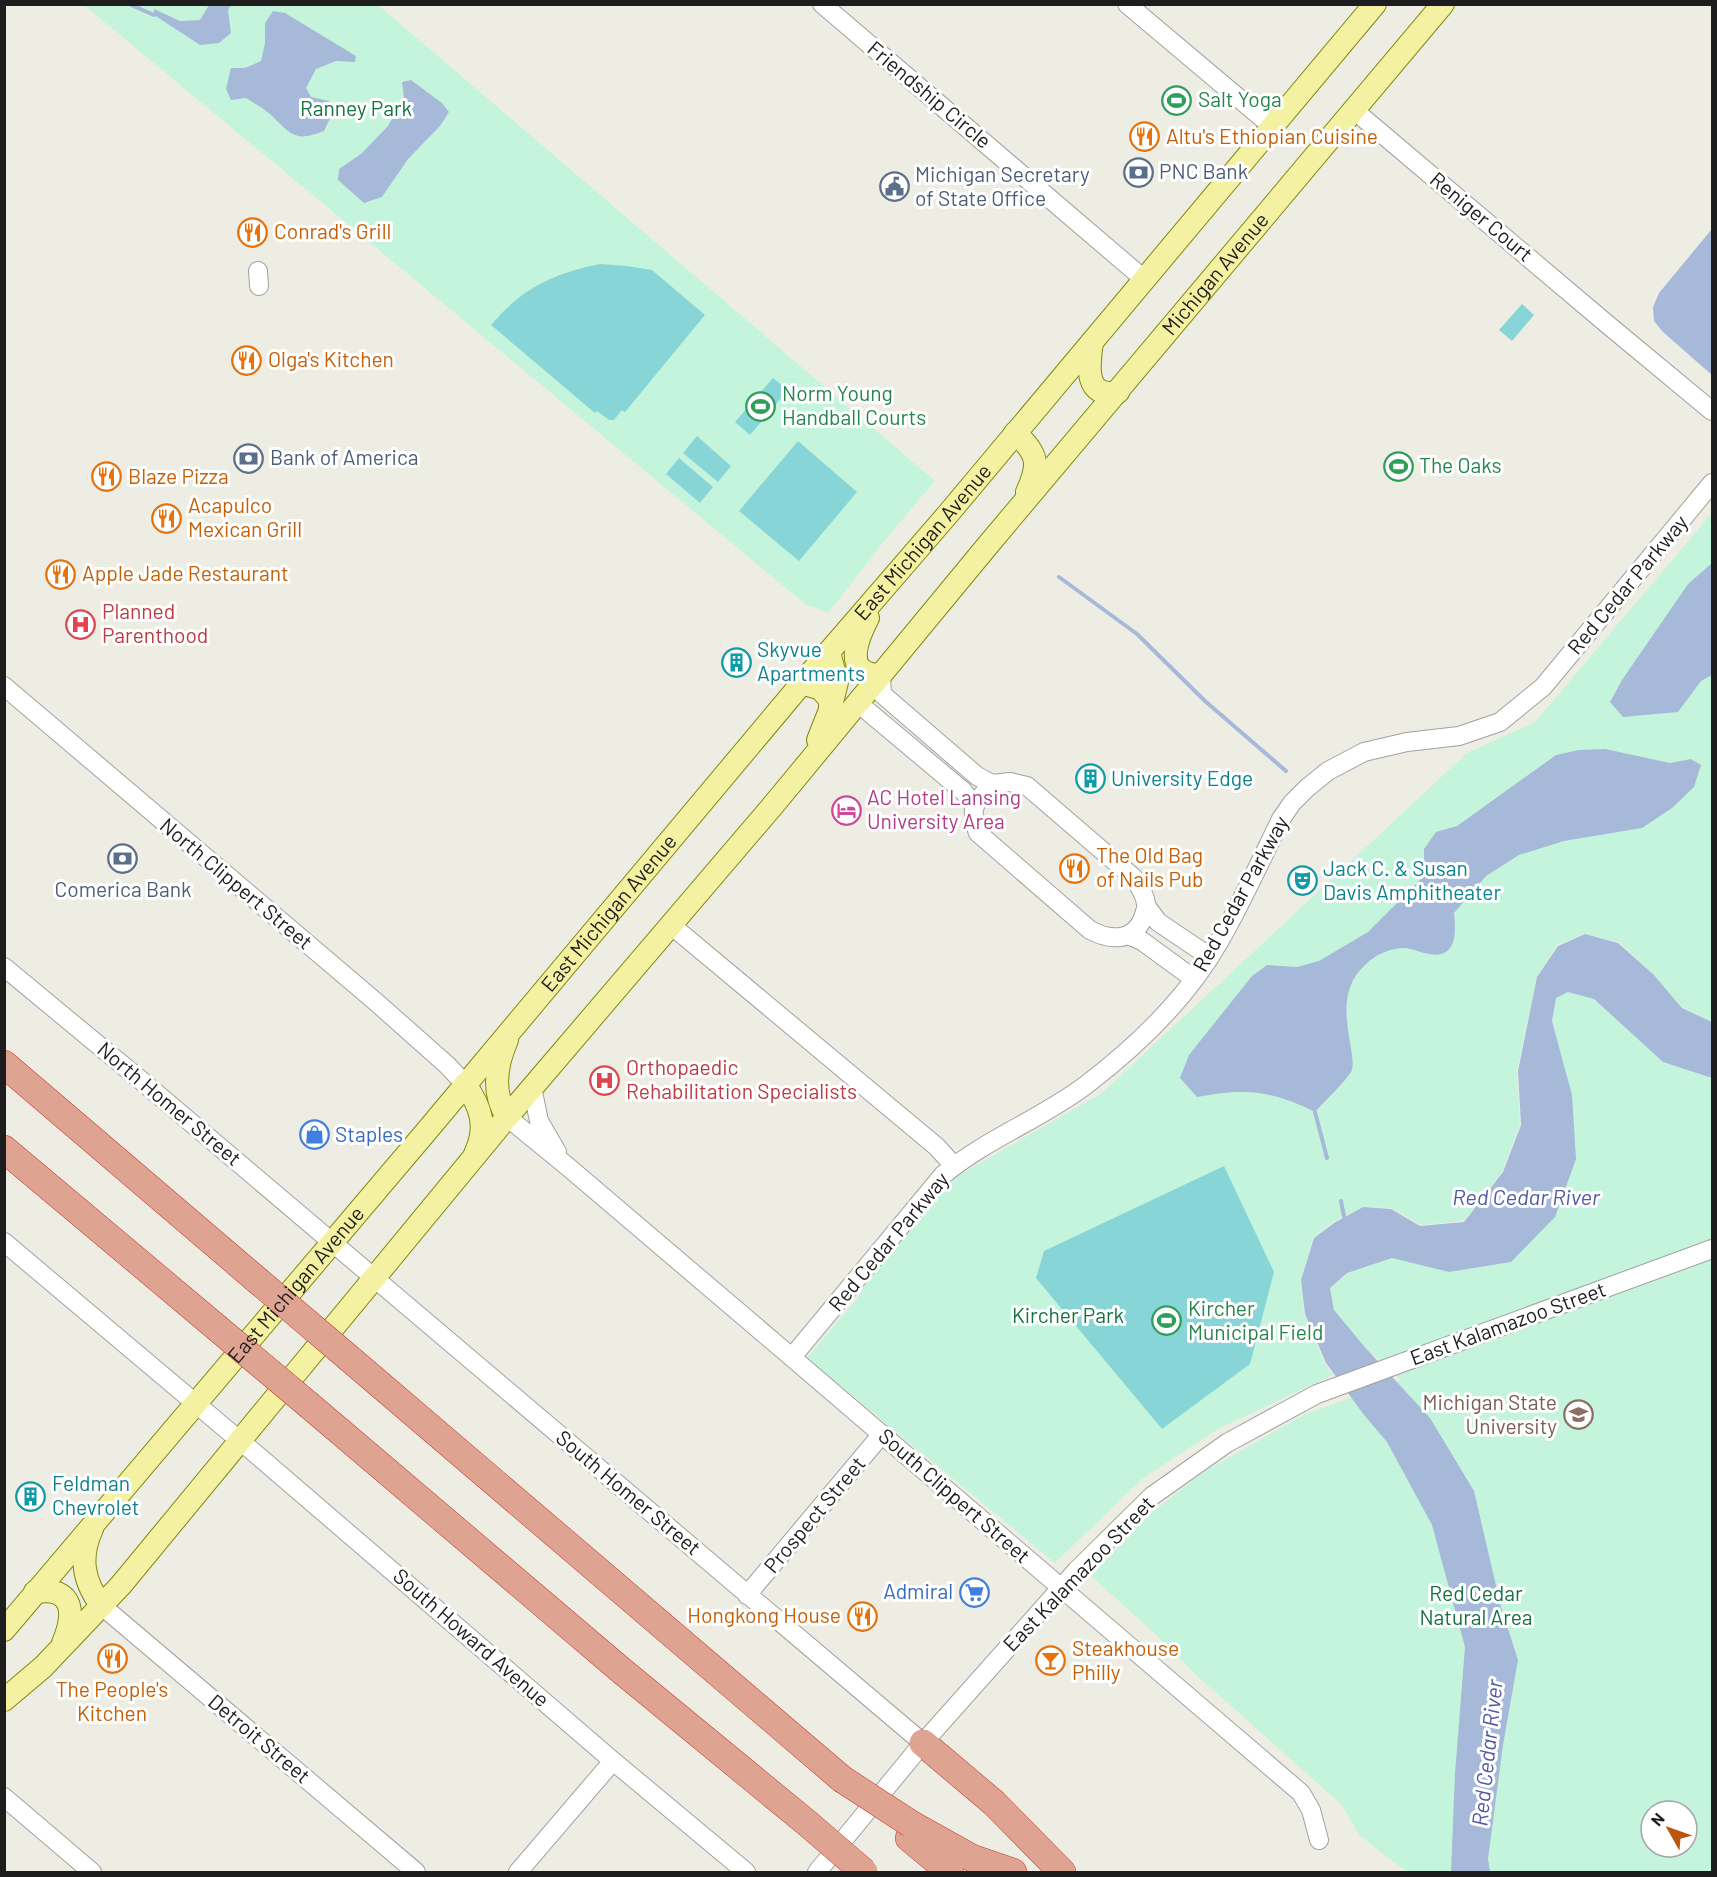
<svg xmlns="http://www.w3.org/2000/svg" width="1717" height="1877" viewBox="0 0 1717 1877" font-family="Barlow,sans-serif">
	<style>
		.park { fill: #c4f5dc; fill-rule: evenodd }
		.pitch { fill: #88d5d7 }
		.water { fill: #a7b9d8 }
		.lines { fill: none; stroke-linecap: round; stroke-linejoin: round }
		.stream { stroke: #a7b9d8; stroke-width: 4 }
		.minor-casing { stroke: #a1a1a1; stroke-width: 20 }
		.major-casing { stroke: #808a0c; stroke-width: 24 }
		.highway-casing { stroke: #ca3c32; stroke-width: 28 }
		.minor { stroke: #fff; stroke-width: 18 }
		.major { stroke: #f4f2a2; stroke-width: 22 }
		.highway { stroke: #dfa391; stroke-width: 27 }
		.highway-bridge-casing { stroke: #ca3c32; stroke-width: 28; stroke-linecap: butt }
		.highway-bridge { stroke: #dfa391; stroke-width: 27 }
		.labels { text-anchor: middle; stroke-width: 6; stroke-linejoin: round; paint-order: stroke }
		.street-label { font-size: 21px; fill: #1d1d1d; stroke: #fff }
		.leisure-label { font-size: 21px; fill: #27864d; stroke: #fff; text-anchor: start }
		.park-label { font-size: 21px; fill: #147243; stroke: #fff }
		.food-label { font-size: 21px; fill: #c56008; stroke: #fff; text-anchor: start }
		.service-label { font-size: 21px; fill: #4e5e75; stroke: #fff; text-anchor: start }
		.health-label { font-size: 21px; fill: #be3a42; stroke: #fff; text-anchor: start }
		.culture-label { font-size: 21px; fill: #0d838f; stroke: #fff; text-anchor: start }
		.hotel-label { font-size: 21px; fill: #b23c85; stroke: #fff; text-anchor: start }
		.shop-label { font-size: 21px; fill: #366cbe; stroke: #fff; text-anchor: start }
		.education-label { font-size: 21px; fill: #785e54; stroke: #fff; text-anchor: end }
		.water-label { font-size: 22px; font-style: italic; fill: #5259a5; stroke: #fff }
	</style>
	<rect width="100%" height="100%" fill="#edede4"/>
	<path class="park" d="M84,5H378L935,481L890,534L828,613L805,604Z
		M1712,513V1022L1682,1007L1654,975L1619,942L1584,934L1557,945L1537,977L1517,1070L1520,1125L1502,1172L1464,1221L1421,1225L1391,1208L1363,1207L1333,1222L1313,1238L1301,1280L1304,1314L1325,1364L1333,1375L1218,1429L1142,1479L1055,1563L807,1358L856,1300L885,1254L947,1182L1102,1093L1467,753L1535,722Z
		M1568,992L1594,999L1663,1062L1712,1078V1872H1407L1360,1836L1342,1805L1193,1672L1154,1633L1091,1576L1151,1513L1204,1472L1305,1414L1401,1380L1363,1345L1334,1310L1330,1288L1347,1273L1393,1258L1449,1272L1510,1262L1560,1052L1552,1021L1556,998ZM1651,1811H1687V1847H1651Z"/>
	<path class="pitch" d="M600,264L627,266L652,270L705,315L625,412L622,410L614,420H609L597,411L595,413L491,325C521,289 554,273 600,264Z
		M1522,304L1534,315L1512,341L1499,330Z
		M773,378L788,390L750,435L735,422Z
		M697,436L731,466L718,482L683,453Z
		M798,441L857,492L799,561L739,511Z
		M679,458L713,487L700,503L666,474Z
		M1224,1166L1274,1272L1250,1364L1162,1429L1036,1278L1044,1251Z"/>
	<path class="water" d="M209,5H231L228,10L231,33L219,43L200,45L154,15V9L180,21L200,20Z
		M273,11L285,13L356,56L355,62L336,61L316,69L306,88L311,97L329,101L332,114L324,131C294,143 291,134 270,114C263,108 254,103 246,98L231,100L226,89L231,68H245L261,61L265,43V23Z
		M411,80L442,103L449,112L440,126L408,159L382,197L364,203L338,180L339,169L361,154L388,126L404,98L402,82Z
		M1712,229V375L1663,332L1654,321L1653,307L1659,293Z
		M1712,563V675L1701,681L1678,712L1623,717L1610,702L1622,680L1688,584Z
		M1605,749L1670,763L1691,759L1701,765L1694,787L1672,808L1642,828L1564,841L1519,855L1486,876L1454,913C1456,933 1457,959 1429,954C1421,953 1414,949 1406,948C1390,948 1376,954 1365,965C1342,986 1345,1014 1350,1042C1351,1051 1354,1061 1352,1070C1349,1078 1323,1103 1315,1112C1271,1090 1245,1088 1197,1097L1180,1078L1189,1055L1252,976L1267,965L1297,967L1319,961L1368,932L1424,876V849L1436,832L1457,826L1556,755L1579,750Z
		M1585,934L1618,943L1654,975L1682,1008L1712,1022V1078L1663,1062L1594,999L1568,992L1556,998L1552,1021L1572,1095L1576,1159L1555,1217L1511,1262L1449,1272L1392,1258L1347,1273L1330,1288L1334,1310L1363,1345L1430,1418L1474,1491L1501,1607L1518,1660L1503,1745L1488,1859L1490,1872H1451L1455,1773L1465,1647L1432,1525L1387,1442L1364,1415L1326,1363L1305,1314L1301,1280L1314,1238L1334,1223L1363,1207L1391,1209L1420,1226L1464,1222L1503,1172L1521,1125L1518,1071L1537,977L1558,946Z"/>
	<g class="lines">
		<path class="stream" d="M129,4L154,15
			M1059,577L1137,634L1205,701L1286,771
			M1315,1112L1327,1158
			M1341,1201L1345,1221"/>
		<defs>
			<path id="minor" d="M822,4L1145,280
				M1127,4L1273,127
				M1355,111L1607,324L1712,411
				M258,271L259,286
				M881,675L882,694L977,776L992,784
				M4,686L376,1002L447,1065L465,1084
				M858,703L963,791L974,805
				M1010,782L1027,786L1134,878C1139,886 1145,894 1146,904C1147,909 1144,913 1143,918C1133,943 1109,940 1090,930L978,833C969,807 974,804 992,784Z
				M1147,907L1158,922L1210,957
				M671,925L937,1147L954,1166
				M1128,935L1142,941L1194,979
				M4,967L143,1082L923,1743
				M532,1087L539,1121L557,1152
				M507,1117L567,1166L782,1349L1301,1793L1311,1810L1319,1840
				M4,1242L264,1461L613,1761L746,1872
				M792,1357L943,1175C986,1139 1041,1119 1086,1085C1137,1046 1187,998 1219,942C1242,902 1261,860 1281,819L1292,803L1307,788L1328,771L1364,752L1407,742L1459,736L1500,722L1543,687L1712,483
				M747,1595L882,1434
				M102,1606L416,1872
				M4,1797L92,1872
				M518,1872L613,1761
				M817,1872L923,1743L1077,1570L1152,1496L1227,1443L1317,1394L1712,1249"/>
			<g id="major">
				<path d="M1092,342C1089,363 1083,399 1118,392"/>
				<path d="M1015,433C1038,453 1040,464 1027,492"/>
				<path d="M868,618C857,639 842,675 881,675"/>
				<path d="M829,652L837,682L830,710"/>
				<path d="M802,683L821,689L830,700V710L818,740"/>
				<path d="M465,1084C481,1107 488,1127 475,1154"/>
				<path d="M507,1117C492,1093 496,1065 507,1040"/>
				<path d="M92,1529C79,1557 83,1582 102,1606"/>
				<path d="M35,1592C75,1586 75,1614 63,1643"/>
				<path id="s1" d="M4,1630L425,1133L802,683L948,514L1375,4"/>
				<path id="s2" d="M4,1700L43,1667L121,1585L507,1117L775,803L988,545L1443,4"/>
			</g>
			<path id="highway" d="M4,1064L257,1280
				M4,1149L216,1327
				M350,1359L842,1779
				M310,1406L622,1671L807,1823
				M923,1743L994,1803L1062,1872
				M911,1824L972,1858L1013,1872
				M909,1838L950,1872"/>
		</defs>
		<use href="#minor" class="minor-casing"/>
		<use href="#major" class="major-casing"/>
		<use href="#highway" class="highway-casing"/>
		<use href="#minor" class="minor"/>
		<use href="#major" class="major"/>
		<use href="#highway" class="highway"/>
		<defs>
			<path id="highway-bridge" d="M257,1280L350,1359
				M216,1327L310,1406
				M842,1779L911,1824
				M807,1823L864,1872"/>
		</defs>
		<use href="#highway-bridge" class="highway-bridge-casing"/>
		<use href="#highway-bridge" class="highway-bridge"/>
	</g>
	<defs>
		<symbol id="stadium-ring" viewBox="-11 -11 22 22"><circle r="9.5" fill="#fff" stroke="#2e9e5b" stroke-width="1.5"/><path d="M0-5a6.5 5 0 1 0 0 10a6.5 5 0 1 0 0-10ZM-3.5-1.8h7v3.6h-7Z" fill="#2e9e5b"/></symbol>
		<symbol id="restaurant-ring" viewBox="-11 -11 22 22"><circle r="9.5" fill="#fff" stroke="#e8710a" stroke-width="1.5"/><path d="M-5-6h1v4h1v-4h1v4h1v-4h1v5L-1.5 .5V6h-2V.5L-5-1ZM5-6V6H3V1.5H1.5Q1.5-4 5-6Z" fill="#e8710a"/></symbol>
		<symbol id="bank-ring" viewBox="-11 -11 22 22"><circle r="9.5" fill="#fff" stroke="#5c6f8a" stroke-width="1.5"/><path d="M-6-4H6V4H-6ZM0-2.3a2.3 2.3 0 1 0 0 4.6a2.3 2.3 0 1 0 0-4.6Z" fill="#5c6f8a"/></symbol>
		<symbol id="civic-ring" viewBox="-11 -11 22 22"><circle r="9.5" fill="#fff" stroke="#5c6f8a" stroke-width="1.5"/><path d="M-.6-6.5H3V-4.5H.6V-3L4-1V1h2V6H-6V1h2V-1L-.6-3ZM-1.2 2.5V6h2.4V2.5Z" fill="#5c6f8a"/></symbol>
		<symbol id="hospital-ring" viewBox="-11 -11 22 22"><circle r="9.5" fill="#fff" stroke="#e0444e" stroke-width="1.5"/><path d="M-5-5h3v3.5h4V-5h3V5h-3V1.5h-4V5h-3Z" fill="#e0444e"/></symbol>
		<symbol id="building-ring" viewBox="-11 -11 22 22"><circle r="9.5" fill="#fff" stroke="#0f9aa8" stroke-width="1.5"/><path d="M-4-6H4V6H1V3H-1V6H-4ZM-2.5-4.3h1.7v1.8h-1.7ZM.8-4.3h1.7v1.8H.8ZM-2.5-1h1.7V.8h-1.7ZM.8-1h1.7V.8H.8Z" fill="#0f9aa8"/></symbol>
		<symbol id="hotel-ring" viewBox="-11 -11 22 22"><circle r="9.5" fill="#fff" stroke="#d1479c" stroke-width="1.5"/><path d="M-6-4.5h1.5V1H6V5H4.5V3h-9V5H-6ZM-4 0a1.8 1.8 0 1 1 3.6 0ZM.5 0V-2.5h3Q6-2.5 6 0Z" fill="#d1479c"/></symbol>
		<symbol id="theatre-ring" viewBox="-11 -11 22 22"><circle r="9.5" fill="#fff" stroke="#0f9aa8" stroke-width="1.5"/><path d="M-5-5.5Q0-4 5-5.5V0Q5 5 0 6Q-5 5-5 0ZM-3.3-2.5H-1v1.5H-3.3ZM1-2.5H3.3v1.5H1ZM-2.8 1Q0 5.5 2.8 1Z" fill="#0f9aa8"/></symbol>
		<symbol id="shop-ring" viewBox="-11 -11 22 22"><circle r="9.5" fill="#fff" stroke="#3f7fe0" stroke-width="1.5"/><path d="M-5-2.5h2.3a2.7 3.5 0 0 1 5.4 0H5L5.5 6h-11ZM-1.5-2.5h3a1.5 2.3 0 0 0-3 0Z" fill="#3f7fe0"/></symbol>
		<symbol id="university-ring" viewBox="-11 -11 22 22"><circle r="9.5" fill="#fff" stroke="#8d6e63" stroke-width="1.5"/><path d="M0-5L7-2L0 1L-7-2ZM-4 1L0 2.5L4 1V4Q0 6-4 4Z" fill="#8d6e63"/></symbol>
		<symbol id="supermarket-ring" viewBox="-11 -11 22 22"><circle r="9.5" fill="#fff" stroke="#3f7fe0" stroke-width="1.5"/><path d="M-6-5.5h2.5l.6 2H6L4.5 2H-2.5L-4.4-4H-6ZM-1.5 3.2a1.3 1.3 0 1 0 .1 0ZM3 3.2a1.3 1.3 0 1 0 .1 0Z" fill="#3f7fe0"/></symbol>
		<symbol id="bar-ring" viewBox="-11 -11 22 22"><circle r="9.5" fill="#fff" stroke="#e8710a" stroke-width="1.5"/><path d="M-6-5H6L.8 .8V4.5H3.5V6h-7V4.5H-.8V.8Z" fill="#e8710a"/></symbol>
	</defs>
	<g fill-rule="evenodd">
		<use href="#stadium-ring" x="1160" y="84" width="33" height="33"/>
		<use href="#restaurant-ring" x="1128" y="120" width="33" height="33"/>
		<use href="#bank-ring" x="1122" y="156" width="33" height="33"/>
		<use href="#civic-ring" x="878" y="170" width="33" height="33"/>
		<use href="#restaurant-ring" x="236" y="216" width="33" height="33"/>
		<use href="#restaurant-ring" x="230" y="344" width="33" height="33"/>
		<use href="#stadium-ring" x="744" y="390" width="33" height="33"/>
		<use href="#bank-ring" x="232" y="442" width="33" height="33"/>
		<use href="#stadium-ring" x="1382" y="450" width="33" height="33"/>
		<use href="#restaurant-ring" x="90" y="460" width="33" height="33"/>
		<use href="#restaurant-ring" x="150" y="502" width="33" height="33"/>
		<use href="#restaurant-ring" x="44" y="558" width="33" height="33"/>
		<use href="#hospital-ring" x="64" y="608" width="33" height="33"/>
		<use href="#building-ring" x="720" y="646" width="33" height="33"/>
		<use href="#building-ring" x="1074" y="762" width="33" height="33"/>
		<use href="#hotel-ring" x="830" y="794" width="33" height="33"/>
		<use href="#bank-ring" x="106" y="842" width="33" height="33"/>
		<use href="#restaurant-ring" x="1058" y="852" width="33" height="33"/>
		<use href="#theatre-ring" x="1286" y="864" width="33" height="33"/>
		<use href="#hospital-ring" x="588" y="1064" width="33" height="33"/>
		<use href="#shop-ring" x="298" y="1118" width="33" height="33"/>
		<use href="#stadium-ring" x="1150" y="1304" width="33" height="33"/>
		<use href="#university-ring" x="1562" y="1398" width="33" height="33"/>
		<use href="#building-ring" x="14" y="1480" width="33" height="33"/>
		<use href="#supermarket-ring" x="958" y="1576" width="33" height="33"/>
		<use href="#restaurant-ring" x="846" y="1600" width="33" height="33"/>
		<use href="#restaurant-ring" x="96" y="1642" width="33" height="33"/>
		<use href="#bar-ring" x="1034" y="1644" width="33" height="33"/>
	</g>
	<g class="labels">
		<g class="street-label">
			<text transform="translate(929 95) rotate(40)" y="7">Friendship Circle</text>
			<text transform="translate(1481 217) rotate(40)" y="7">Reniger Court</text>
			<text dy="7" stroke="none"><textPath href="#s2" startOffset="1872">Michigan Avenue</textPath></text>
			<text dy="7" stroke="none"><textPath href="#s1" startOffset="1424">East Michigan Avenue</textPath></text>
			<text transform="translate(1628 585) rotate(-50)" y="7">Red Cedar Parkway</text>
			<text transform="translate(236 884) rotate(40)" y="7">North Clippert Street</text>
			<text transform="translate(1241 894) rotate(-61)" y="7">Red Cedar Parkway</text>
			<text dy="7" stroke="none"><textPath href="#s1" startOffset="938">East Michigan Avenue</textPath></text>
			<text transform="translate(169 1104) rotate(40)" y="7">North Homer Street</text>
			<text transform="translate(889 1242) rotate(-50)" y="7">Red Cedar Parkway</text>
			<text dy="7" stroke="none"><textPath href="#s1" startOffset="452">East Michigan Avenue</textPath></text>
			<text transform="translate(1508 1324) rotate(-20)" y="7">East Kalamazoo Street</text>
			<text transform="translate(628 1493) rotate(40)" y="7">South Homer Street</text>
			<text transform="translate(954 1496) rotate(41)" y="7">South Clippert Street</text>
			<text transform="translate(815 1515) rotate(-50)" y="7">Prospect Street</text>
			<text transform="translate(1079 1574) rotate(-46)" y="7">East Kalamazoo Street</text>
			<text transform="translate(471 1638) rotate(41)" y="7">South Howard Avenue</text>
			<text transform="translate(259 1739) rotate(40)" y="7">Detroit Street</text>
		</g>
		<g class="leisure-label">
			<text x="1198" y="107">Salt Yoga</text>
			<text x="782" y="401">Norm Young<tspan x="782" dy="24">Handball Courts</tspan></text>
			<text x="1419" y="473">The Oaks</text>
			<text x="1188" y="1316">Kircher<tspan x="1188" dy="24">Municipal Field</tspan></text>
		</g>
		<g class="park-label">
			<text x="356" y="116">Ranney Park</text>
			<text x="1068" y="1323">Kircher Park</text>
			<text x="1476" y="1601">Red Cedar<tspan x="1476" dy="24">Natural Area</tspan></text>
		</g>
		<g class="food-label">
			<text x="1166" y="144">Altu's Ethiopian Cuisine</text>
			<text x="274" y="239">Conrad's Grill</text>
			<text x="268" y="367">Olga's Kitchen</text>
			<text x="128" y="484">Blaze Pizza</text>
			<text x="188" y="513">Acapulco<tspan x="188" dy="24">Mexican Grill</tspan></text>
			<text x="82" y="581">Apple Jade Restaurant</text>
			<text x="1096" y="863">The Old Bag<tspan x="1096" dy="24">of Nails Pub</tspan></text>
			<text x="841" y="1623" text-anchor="end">Hongkong House</text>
			<text x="1072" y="1656">Steakhouse<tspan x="1072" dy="24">Philly</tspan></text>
			<text x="112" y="1697" text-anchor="middle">The People's<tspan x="112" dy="24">Kitchen</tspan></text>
		</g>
		<g class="service-label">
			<text x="1159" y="179">PNC Bank</text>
			<text x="915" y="182">Michigan Secretary<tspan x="915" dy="24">of State Office</tspan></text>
			<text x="270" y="465">Bank of America</text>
			<text x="123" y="897" text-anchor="middle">Comerica Bank</text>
		</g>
		<g class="health-label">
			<text x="102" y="619">Planned<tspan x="102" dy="24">Parenthood</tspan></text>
			<text x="626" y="1075">Orthopaedic<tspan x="626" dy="24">Rehabilitation Specialists</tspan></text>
		</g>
		<g class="culture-label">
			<text x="757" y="657">Skyvue<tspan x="757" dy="24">Apartments</tspan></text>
			<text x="1111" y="786">University Edge</text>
			<text x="1323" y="876">Jack C. &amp; Susan<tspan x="1323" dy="24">Davis Amphitheater</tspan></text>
			<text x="52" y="1491">Feldman<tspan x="52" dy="24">Chevrolet</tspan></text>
		</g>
		<g class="hotel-label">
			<text x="867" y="805">AC Hotel Lansing<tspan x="867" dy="24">University Area</tspan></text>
		</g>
		<g class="shop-label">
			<text x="335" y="1142">Staples</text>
			<text x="953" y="1599" text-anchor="end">Admiral</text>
		</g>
		<g class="education-label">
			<text x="1557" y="1410">Michigan State<tspan x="1557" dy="24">University</tspan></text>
		</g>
		<g class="water-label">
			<text x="1526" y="1205">Red Cedar River</text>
			<text transform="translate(1487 1753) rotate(-84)" y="8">Red Cedar River</text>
		</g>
	</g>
	<rect width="1717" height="1877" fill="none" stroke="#1d1d1d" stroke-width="12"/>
	<g transform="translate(1669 1829) rotate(310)"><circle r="28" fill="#ffffff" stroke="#a5a5a5" stroke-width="1.5"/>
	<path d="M0-4.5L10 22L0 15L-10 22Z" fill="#ba5610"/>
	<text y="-9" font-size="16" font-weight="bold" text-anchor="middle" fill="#1d1d1d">N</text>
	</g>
</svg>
